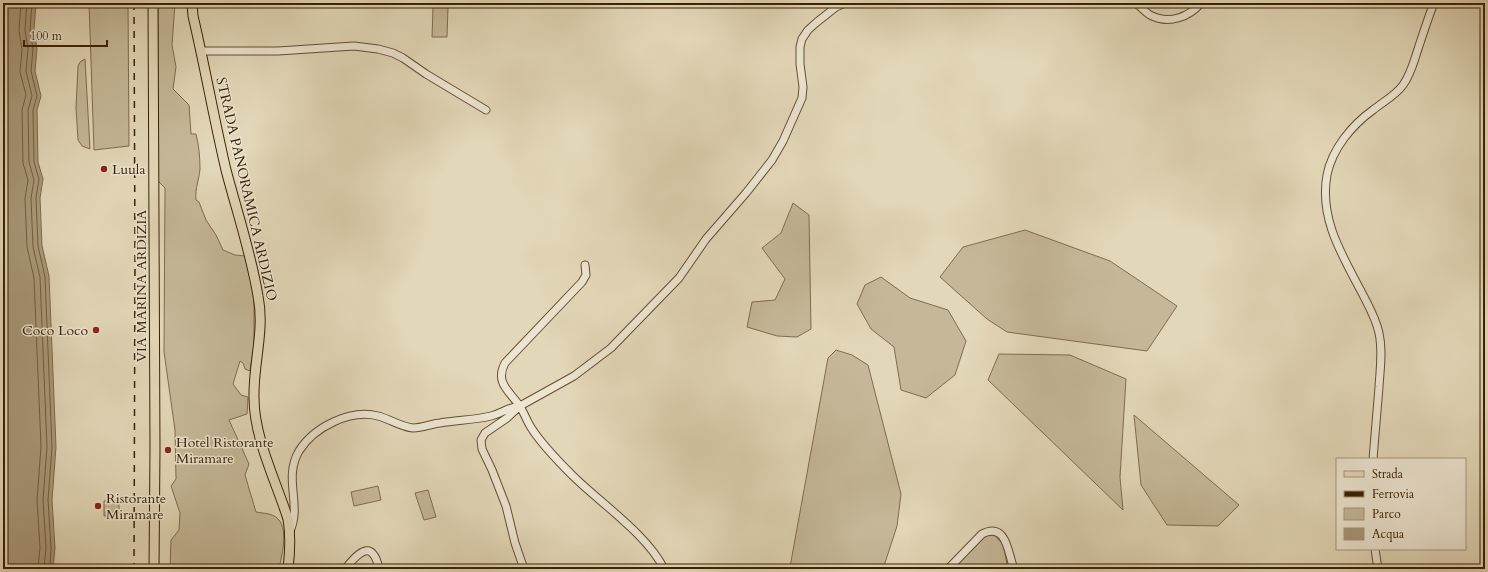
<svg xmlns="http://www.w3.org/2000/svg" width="1488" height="572" viewBox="0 0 1488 572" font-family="Cardo,serif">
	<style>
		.green { fill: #c5b899; stroke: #806c4e }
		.water { fill: #a9997a; stroke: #7d694a }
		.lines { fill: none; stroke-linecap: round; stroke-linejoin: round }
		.shore { stroke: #725d3e; stroke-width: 1 }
		.minor-casing { stroke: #644e30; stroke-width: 9 }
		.major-casing { stroke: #3a2102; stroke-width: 11 }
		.minor { stroke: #ece5d1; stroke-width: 7 }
		.major { stroke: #e2d7b8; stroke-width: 9 }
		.rail { stroke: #3a2102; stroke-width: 1.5; stroke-dasharray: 7 7; stroke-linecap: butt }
		.poi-dot { fill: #8f2418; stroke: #ece5d1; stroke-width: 1.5 }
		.labels { text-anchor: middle; stroke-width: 3; stroke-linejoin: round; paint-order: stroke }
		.poi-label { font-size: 14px; fill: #3a2102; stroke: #ece5d1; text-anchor: start }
		.street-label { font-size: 14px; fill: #3a2102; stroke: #ece5d1 }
	</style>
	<rect width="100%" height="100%" fill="#e2d7b8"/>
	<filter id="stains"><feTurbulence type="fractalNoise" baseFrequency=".005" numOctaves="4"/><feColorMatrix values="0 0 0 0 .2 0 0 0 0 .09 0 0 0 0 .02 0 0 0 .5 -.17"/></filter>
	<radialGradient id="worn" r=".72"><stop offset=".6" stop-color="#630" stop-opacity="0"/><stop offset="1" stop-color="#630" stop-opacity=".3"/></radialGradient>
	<path class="green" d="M89,3H128L129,146L94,150Z
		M158,3H175L172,45L176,67L173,89L189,105L191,134H196C199,146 200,157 200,169C199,181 195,187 196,200L199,202L206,220L216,235L223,250L235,255L246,256L254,297V346L250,371L245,369L243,363L240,361L233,384L241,395L248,397L247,414L229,420L249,464L245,475L256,512C261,513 267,513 272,515C291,522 282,554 279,569H170L171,540L179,530L180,513L171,486L176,479L175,430L164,352L165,188L158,181Z
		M433,7H448L447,37H432Z
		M85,59L90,149L82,146L78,140L76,108L78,66L80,62Z
		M793,203L809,215L811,329L797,337L777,336L747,327L752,302L775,300L785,279L762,248L781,233Z
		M1025,230L1110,261L1177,306L1147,351L1007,332L987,319L940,277L963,247Z
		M881,277L910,298L948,310L966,341L955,375L926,398L901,390L894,347L871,329L857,304L865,285Z
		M836,350L852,355L868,365L901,494L897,526L883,569H801L790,567L828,358Z
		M999,354L1070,355L1126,379L1120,477L1123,510L988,380Z
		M1134,415L1239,505L1218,526L1167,525L1141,485Z
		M378,486L381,500L354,506L351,492Z
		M428,490L436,517L424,520L415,493Z
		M104,501H119V515L104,516Z
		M992,533L1003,544L1008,569H952L984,535Z"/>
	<path class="water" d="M3,3H36L34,30L37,49L35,71L41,96L37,110L38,162L43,179L40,198L42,246L49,276L56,447L52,500L55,548L53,569H3Z"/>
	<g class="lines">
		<path class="shore" d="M21,3L19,30L22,50L20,72L26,95L22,110L23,163L28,180L25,198L27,247L34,278L41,447L37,500L40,548L38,569
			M27,3L25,30L28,49L26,71L32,96L28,110L29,162L34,180L31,198L33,247L40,277L47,447L43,500L46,548L44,569
			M32,3L30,30L33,49L31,71L37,96L33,110L34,162L39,179L36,198L38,246L45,277L52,447L48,500L51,548L50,569"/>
		<defs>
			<path id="minor" d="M1136,3C1141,7 1145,12 1150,15C1169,25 1189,17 1201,3
				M201,51H278L354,46L378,49L393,53L403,58L426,74L486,110
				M585,265L586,275L582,282L505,363C495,382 508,390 519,405C524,412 527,422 532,429C543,446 558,461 572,475C599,502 648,535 664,569
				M1373,459C1375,435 1377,411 1379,387C1380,369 1383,351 1379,333C1376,318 1368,305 1361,291C1342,255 1319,218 1327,175C1332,149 1352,125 1373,110C1383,102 1396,95 1403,85C1411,74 1414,61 1418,49C1423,34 1428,18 1434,3
				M290,531C302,505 283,478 299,451C314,427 350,409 378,416C390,419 401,427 413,428C422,428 431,424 440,423C457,420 475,420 491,416C503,413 506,408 520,406
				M1375,549L1378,569
				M345,569C350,563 365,543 373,554C376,557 378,564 379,569
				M524,569L515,543L506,506L492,470L482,449L481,440L485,433L507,418L520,406L574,376L611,348L679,278L706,239L746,193L772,160L783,141L802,98L803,87L800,64V47L802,39L808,30L817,22L836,7L845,3
				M948,569L982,534C1007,521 1008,554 1014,569
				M1065,569H1084"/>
			<path id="major" d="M153,3L155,448L154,569
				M192,3L193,16C205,67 214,119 226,170C237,212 251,253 258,296C265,331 253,363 254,398C254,438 276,481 288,519C291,536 290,552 288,569"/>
		</defs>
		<use href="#minor" class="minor-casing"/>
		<use href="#major" class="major-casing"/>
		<use href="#minor" class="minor"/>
		<use href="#major" class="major"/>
		<path class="rail" d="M134,3L135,258L134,569"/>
	</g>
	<g class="poi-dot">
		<circle cx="104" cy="169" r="4"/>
		<circle cx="96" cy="330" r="4"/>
		<circle cx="168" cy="450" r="4"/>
		<circle cx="98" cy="506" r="4"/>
	</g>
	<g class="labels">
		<g class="poi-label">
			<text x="112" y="174">Luula</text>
			<text x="88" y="335" text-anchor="end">Coco Loco</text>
			<text x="176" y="447">Hotel Ristorante<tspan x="176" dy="16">Miramare</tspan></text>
			<text x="106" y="503">Ristorante<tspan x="106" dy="16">Miramare</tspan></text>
		</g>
		<g class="street-label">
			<text transform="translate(247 189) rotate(77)" y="5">STRADA PANORAMICA ARDIZIO</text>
			<text transform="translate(141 286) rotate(-90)" y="5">VIA MARINA ARDIZIA</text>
		</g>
	</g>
	<rect width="1488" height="572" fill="none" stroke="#e2d7b8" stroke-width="16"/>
	<rect x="4" y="4" width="1480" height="564" fill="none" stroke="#3a2102" stroke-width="2"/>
	<rect x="8" y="8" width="1472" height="556" fill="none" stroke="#3a2102"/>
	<rect x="1336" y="458" width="130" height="92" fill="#ece5d1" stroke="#a5977e"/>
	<rect x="1344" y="471" width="20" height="6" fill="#e2d7b8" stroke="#a5977e"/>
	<text x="1372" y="478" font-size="12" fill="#3a2102">Strada</text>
	<rect x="1344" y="491" width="20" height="6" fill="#3a2102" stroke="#a5977e"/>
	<text x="1372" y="498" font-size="12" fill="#3a2102">Ferrovia</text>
	<rect x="1344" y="508" width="20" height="12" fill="#c5b899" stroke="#a5977e"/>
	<text x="1372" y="518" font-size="12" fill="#3a2102">Parco</text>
	<rect x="1344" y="528" width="20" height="12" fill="#a9997a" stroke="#a5977e"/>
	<text x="1372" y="538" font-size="12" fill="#3a2102">Acqua</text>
	<path d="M24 40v6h83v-6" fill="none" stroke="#3a2102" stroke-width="2"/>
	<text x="30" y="40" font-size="12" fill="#3a2102" stroke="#ece5d1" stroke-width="3" paint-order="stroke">100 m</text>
	<rect width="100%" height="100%" filter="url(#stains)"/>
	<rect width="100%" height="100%" fill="url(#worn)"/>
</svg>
